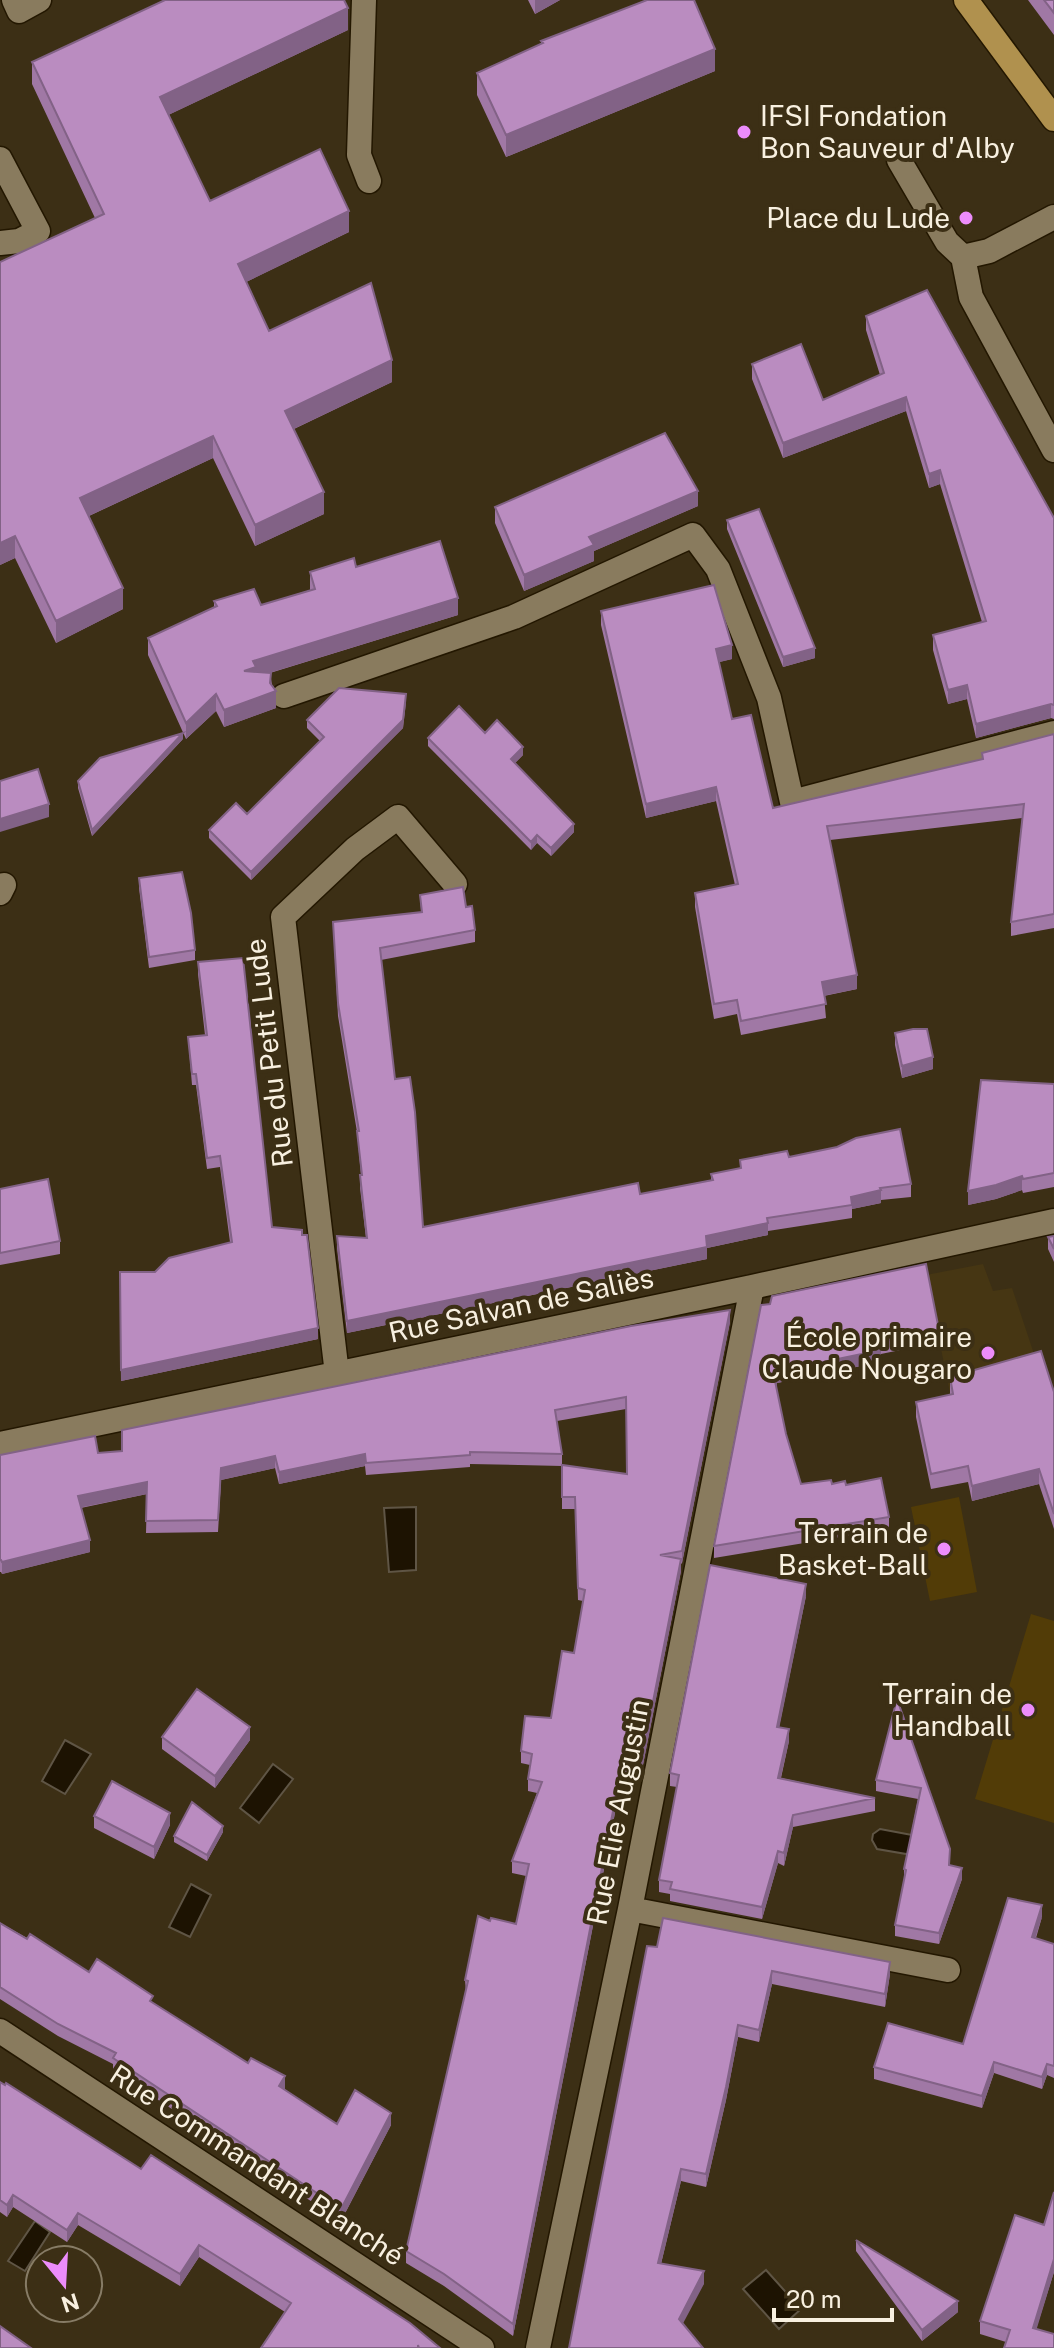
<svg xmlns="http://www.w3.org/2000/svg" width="1054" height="2348" viewBox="0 0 1054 2348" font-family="'Public Sans',sans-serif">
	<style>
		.built { fill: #463613 }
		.green { fill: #523c07 }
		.water { fill: #1d1302; stroke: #5f5545; stroke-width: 2 }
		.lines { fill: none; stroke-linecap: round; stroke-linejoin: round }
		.minor-casing { stroke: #231700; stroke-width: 27 }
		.major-casing { stroke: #231700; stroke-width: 27 }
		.minor { stroke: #897b5e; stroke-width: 24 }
		.major { stroke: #b0914e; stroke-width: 24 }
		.wall { fill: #a078a5; fill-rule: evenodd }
		.shaded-wall { fill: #826286 }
		.building { fill: #ba8cc0; stroke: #826286; stroke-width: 2 }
		.poi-dot { fill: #ec8cfb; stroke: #3c2f15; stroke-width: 3 }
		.labels { text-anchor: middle; stroke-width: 8; stroke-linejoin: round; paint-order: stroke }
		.poi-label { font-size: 28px; fill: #f8f0e0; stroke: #3c2f15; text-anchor: end }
		.street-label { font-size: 28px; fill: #f8f0e0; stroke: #3c2f15 }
	</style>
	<rect width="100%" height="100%" fill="#3c2f15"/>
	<path class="built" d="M983,1264L993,1291L1012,1288L1054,1414V1478L972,1501L926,1275Z"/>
	<path class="green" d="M959,1497L977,1592L930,1601L911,1507Z
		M1031,1614L1054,1621V1823L975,1799Z"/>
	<path class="water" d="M416,1507V1570L389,1572L384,1508Z
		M65,1740L91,1754L65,1794L42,1781Z
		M273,1764L293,1779L259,1823L240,1808Z
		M880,1829L928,1838L924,1857L877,1849L872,1840L873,1834Z
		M191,1884L211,1895L190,1937L169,1927Z
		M35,2221L50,2232L25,2271L8,2261Z
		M766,2270L801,2309L779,2329L743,2289Z"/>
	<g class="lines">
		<defs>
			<path id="minor" d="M14,0L19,11L39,0
				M364,0L359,155L369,181
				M0,159L38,231L19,241L0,243
				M899,160L947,242L963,257
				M963,257L971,297L1054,450
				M963,257L989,251L1054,217
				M284,696L514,617L693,535L718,569L769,698L792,802L1054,733
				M0,893L4,885
				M337,1374L283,917L355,849L398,817L455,884
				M0,1444L752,1287L1054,1221
				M630,1909L948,1970
				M0,2031L482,2348
				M538,2348L630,1909L752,1287"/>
			<path id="major" d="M966,0L1054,119"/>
		</defs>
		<use href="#minor" class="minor-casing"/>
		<use href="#major" class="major-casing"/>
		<use href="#minor" class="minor"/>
		<use href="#major" class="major"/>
	</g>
	<path class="wall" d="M528,0H560L535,14Z
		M1028,0H1054V35Z
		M348,30L168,115L210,201L349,232L246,282L269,331L392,382L294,429L324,514L255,546L213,458L89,516L123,609L56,643L15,558L0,565L95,218L32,84V62Z
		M541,41L715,71L506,157L477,95V73L541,44Z
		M866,316L1054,518V719L1051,718L976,738L967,699L948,704L933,650V635L982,622L940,484L929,488L906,411L783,458L752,379V364L823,400L880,375L866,330Z
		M698,506L594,551V561L524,591L495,523V507Z
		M727,520L815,658L783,667L727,529Z
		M356,567L458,615L270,673L276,708L224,727L216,711L186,739L148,655V638L214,607V601L261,605L310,590V572Z
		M601,611L732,659L719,662L732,719L773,808L982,759V753L1054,734V928L1011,936V922L1022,818L830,840L857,989L824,996L826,1018L741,1035L737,1014L714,1019L695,907V893L735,885L716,801L646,818L601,625Z
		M406,702L403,728L251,880L209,838V830L247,814L320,741L307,728V720Z
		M485,733L523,755L515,763L574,832L551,856L537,843L531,850L428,746V738Z
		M183,739L92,836L78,788V781Z
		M139,878L195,950V960L149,968L139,888Z
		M420,895L466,907L475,930V942L381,960L395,1079L423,1227L640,1194L711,1180V1174L740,1168V1160L789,1157L911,1184V1197L881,1200V1203L852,1209V1218L768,1231V1235L707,1248V1259L347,1333L337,1248V1236L366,1238L360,1188L361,1175L357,1132L338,1016L333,922L421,912Z
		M198,962L272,1227L318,1339L121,1381L120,1272H155L230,1242L220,1167L207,1169L196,1085H192L188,1037L205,1035L198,974Z
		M895,1033L933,1069L902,1078L895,1045Z
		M1054,1084V1187L1023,1193L1022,1190L996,1199L968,1205Z
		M0,1189L60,1241V1254L0,1265Z
		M1054,1236V1262L1048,1249V1237Z
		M770,1304L939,1330V1342L881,1354V1362L777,1383V1392L786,1434L801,1484L846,1485L889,1517V1529L714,1558V1546Z
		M730,1322L682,1563L681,1564V1571L640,1780L622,1777L513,2336L444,2286L406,2263V2251L466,1992L465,1980L490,1921L516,1924L526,1876L512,1873V1861L537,1793L528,1791V1779L530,1765L521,1763V1751L551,1718L574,1653L583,1601L578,1600L575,1509H562V1466L470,1464V1467L366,1475L365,1466L279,1484L275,1468L221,1480L218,1532L146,1533L147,1494L81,1508L90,1552L2,1574L1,1572H0V1455L98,1453L122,1451ZM626,1409L627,1474L562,1465V1454L557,1421Z
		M950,1377L1054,1392V1529L1039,1484L972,1501L968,1482L931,1489L916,1417V1402L950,1395Z
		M806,1596L779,1727L789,1741L781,1778L875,1798V1811L793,1827L784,1866L778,1863L762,1919L670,1901V1894L659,1892V1880L677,1787L670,1786V1773Z
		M897,1699L950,1865L962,1879L939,1944L895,1936V1925L904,1880V1869L918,1799L876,1791V1780Z
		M162,1737L250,1740L215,1788L162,1749Z
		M94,1816L170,1825L154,1859L94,1828Z
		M223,1832L207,1861L174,1842V1836Z
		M1042,1917L1036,1938L1054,1944V2078L1047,2075L1042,2089L994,2073L982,2108L874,2079V2067L963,2044Z
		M0,1923L89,1972L153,2003L285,2088L284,2090L337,2124L391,2125L341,2221L113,2070V2064L58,2036L0,1999Z
		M647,1946L890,1974L885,2007L772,1984L759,2042L738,2037L726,2100L706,2187L681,2181L661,2264L704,2284L569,2348Z
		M0,2082L141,2169L440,2348H261L285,2312L199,2257L180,2286L78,2225L67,2242L13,2207L7,2217L0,2212Z
		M1054,2192V2272L1036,2329L1006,2342L980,2334V2321L1044,2225Z
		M856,2240L958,2312L922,2341L856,2251Z"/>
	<path class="shaded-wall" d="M535,0H560L535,14Z
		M348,8V30L160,119V97Z
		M715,49V71L506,157V135Z
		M349,211V232L238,286V264Z
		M392,360V382L285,433V411Z
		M906,397V411L783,458V443Z
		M213,436V458L80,520V498Z
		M940,470V484L929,488V474Z
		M698,491V506L594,551V561L524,591V575L589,537Z
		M324,492V514L255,546V525Z
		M15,536V558L0,565V543Z
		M123,588V609L56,643V621Z
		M458,598V615L256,677L244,671L253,661Z
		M732,645V659L716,663V649Z
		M815,648V658L783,667V657Z
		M271,673L270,693L276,691V708L224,727V710Z
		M967,685V699L948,704V690Z
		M216,694V711L186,739V723Z
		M406,694L403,728L251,880V872Z
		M1051,704V718L976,738V724Z
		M183,733V739L92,836V830Z
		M523,747V755L511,767V759Z
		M716,787V801L646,818V804Z
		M49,804V817L0,832V819Z
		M574,824V832L551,856V848Z
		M537,835V843L531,850V842Z
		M857,975V989L822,996V982Z
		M933,1057V1069L902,1078V1066Z
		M1022,1176V1190L996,1199L968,1205V1191Z
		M881,1190V1203L852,1209L851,1197Z
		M768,1223V1235L707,1248V1259L347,1333V1321L706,1236Z
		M730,1310V1322L682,1563V1551Z
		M318,1328V1339L121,1381V1370Z
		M881,1350V1362L777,1383V1392L775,1393V1372Z
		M365,1454V1466L279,1484V1472Z
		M275,1456V1468L221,1480L218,1532L221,1468Z
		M1039,1469V1484L972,1501V1486Z
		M147,1482V1494L78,1508V1496Z
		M90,1540V1552L2,1574V1562Z
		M681,1559V1571L640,1780V1768Z
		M806,1584V1596L777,1739V1727Z
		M250,1727V1740L215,1788V1776Z
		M789,1729V1741L778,1790V1778Z
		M622,1765V1777L513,2336V2324Z
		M170,1813V1825L154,1859V1847Z
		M793,1815V1827L784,1866V1853Z
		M223,1826V1832L207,1861V1855Z
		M778,1851V1863L762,1919V1907Z
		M962,1868V1879L939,1944V1933Z
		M1042,1905V1917L1032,1948V1937Z
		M890,1962V1974L885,2007V1994Z
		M772,1971V1984L759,2042V2030Z
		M738,2025V2037L726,2100L706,2187V2174Z
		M994,2062V2073L982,2108V2096Z
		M1047,2064V2075L1042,2089V2077Z
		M285,2076V2088L279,2098V2086Z
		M391,2113V2125L341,2221V2209Z
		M681,2169V2181L658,2276V2263Z
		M13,2195V2207L7,2217V2205Z
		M78,2213V2225L67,2242V2230Z
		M199,2245V2257L180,2286V2274Z
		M1054,2259V2272L1033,2341V2328Z
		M704,2271V2284L679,2331V2319Z
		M958,2301V2312L922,2341V2330Z"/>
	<path class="building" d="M165,0H344L348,8L160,97L210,201L320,149L349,211L238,264L269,331L371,283L392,360L285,411L324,492L255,525L213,436L80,498L123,588L56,621L15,536L0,543V262L104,214L32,62Z
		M647,0H694L715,49L506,135L477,73L543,43L541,41Z
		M1044,0H1054V13Z
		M927,290L1054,518V705L1051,704L976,724L967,685L948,690L933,635L986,621L940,470L929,474L906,397L783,443L752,364L801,344L823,400L884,373L866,316Z
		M665,433L698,491L589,537L594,545L524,575L495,507Z
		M759,509L815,648L783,657L727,520Z
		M440,541L458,598L253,661L256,667L244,671L271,673L270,683L276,691L224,710L216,694L186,723L148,638L217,606L214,601L254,589L261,605L315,589L310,572L354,558L356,567Z
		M714,585L732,645L716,649L732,719L751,715L773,808L983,759L982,753L1054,734V914L1011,922L1024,804L827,826L857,975L822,982L826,1004L741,1021L737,1000L714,1004L695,893L738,884L716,787L646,804L601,611Z
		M339,688L406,694L403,720L251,872L209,830L236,803L247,814L324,737L307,720Z
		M459,706L485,733L497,720L523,747L511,759L574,824L551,848L537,835L531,842L428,738Z
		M183,733L92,830L78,781L100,758Z
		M38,769L49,804L0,819V781Z
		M182,872L191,913L195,950L149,957L139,878Z
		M463,887L466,907L472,906L475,930L380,948L395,1079L410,1077L415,1112L423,1227L638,1183L640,1194L713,1180L711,1174L741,1168L740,1160L787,1151L789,1157L837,1147L856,1138L900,1129L911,1184L880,1188L881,1190L851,1197L852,1205L767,1218L768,1223L706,1236L707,1247L347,1321L337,1236L367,1238L360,1175H362L357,1131H359L338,1003L333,922L422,912L420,895Z
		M243,958L272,1227L302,1230V1235H307L318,1328L121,1370L120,1272H155L169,1258L232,1242L220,1156L207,1158L196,1074H192L188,1037L207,1035L198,962Z
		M913,1029H927L933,1057L902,1066L895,1033Z
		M981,1080L1054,1084V1173L1023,1179L1022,1176L996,1185L968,1191Z
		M48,1179L60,1241L0,1253V1189Z
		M1054,1236V1249L1048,1237Z
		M926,1264L939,1330L880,1342L881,1350L775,1372L777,1380L775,1381L786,1434L801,1484L831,1480L832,1484L845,1481L846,1485L881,1478L889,1517L714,1546L761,1305L770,1304L772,1296Z
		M730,1310L682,1551L660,1555L681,1559L640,1768L622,1765L513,2324L444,2274L406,2251L468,1981L465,1980L478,1916L490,1921L491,1918L516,1924L529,1864L512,1861L542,1782L528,1779L532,1754L521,1751L525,1716L551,1718L562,1651L574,1653L585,1590L578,1588L575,1497H562V1465L627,1474L626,1397L555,1410L562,1454L470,1452V1455L366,1463L365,1454L279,1472L275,1456L221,1468L218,1520L146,1521L147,1482L78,1496L90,1540L2,1562L1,1560H0V1455L95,1436L98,1453L122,1451V1430L631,1326Z
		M1041,1351L1054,1392V1514L1039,1469L972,1486L968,1466L931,1474L916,1402L953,1394L950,1377Z
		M710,1565L806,1584L777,1727L789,1729L778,1778L875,1798L793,1815L784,1853L778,1851L762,1907L670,1889L672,1882L659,1880L679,1775L670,1773Z
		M197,1689L250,1727L215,1776L162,1737Z
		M897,1699L950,1849L949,1865L962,1868L939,1933L895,1925L906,1870L904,1869L921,1788L876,1780Z
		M112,1781L170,1813L154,1847L94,1816Z
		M192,1802L223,1826L207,1855L174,1836Z
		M1008,1898L1042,1905L1032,1937L1054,1944V2066L1047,2064L1042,2077L994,2062L982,2096L874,2067L888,2023L963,2044Z
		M663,1918L890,1962L885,1994L772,1971L759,2030L738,2025L726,2087L706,2174L681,2169L658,2263L704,2271L679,2319L703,2348H569L647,1946L657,1947Z
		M0,1923L27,1939L30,1934L89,1972L97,1959L153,1996L150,2001L248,2063L251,2058L285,2076L279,2086L337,2124L355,2090L391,2113L341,2209L113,2058L116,2053L58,2024L0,1987Z
		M0,2082L5,2085L6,2083L141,2169L151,2155L410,2323L440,2348H419L418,2345V2348H261L291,2303L199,2245L180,2274L78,2213L67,2230L13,2195L7,2205L0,2200Z
		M1054,2192V2259L1033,2328L1054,2334V2348H1004L1010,2330L980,2321L1015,2215L1044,2225Z
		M856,2240L958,2301L922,2330Z
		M0,2326L31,2348H0Z"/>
	<g class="poi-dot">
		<circle cx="744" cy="132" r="8"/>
		<circle cx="966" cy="218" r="8"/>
		<circle cx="988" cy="1353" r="8"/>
		<circle cx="944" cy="1549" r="8"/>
		<circle cx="1028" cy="1710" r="8"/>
	</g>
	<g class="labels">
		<g class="poi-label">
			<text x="760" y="126" text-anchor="start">IFSI Fondation<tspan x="760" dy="32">Bon Sauveur d'Alby</tspan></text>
			<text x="950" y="228">Place du Lude</text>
			<text x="972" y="1347">École primaire<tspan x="972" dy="32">Claude Nougaro</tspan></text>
			<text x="928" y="1543">Terrain de<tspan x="928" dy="32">Basket-Ball</tspan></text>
			<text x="1012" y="1704">Terrain de<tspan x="1012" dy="32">Handball</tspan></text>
		</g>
		<g class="street-label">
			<text transform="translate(269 1053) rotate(-97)" y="10">Rue du Petit Lude</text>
			<text transform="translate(521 1305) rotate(-12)" y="10">Rue Salvan de Saliès</text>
			<text transform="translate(618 1812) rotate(-79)" y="10">Rue Elie Augustin</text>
			<text transform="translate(257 2165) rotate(33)" y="10">Rue Commandant Blanché</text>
		</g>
	</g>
	<g transform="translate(64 2284) rotate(162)"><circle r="38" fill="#3c2f15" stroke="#877c66" stroke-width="2"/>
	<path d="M0-6L14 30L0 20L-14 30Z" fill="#ec8cfb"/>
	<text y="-12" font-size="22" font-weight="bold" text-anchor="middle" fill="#f8f0e0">N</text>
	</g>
	<path d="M774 2308v12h118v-12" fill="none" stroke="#f8f0e0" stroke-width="4"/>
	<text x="786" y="2308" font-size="24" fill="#f8f0e0" stroke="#3c2f15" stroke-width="6" paint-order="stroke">20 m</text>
</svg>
